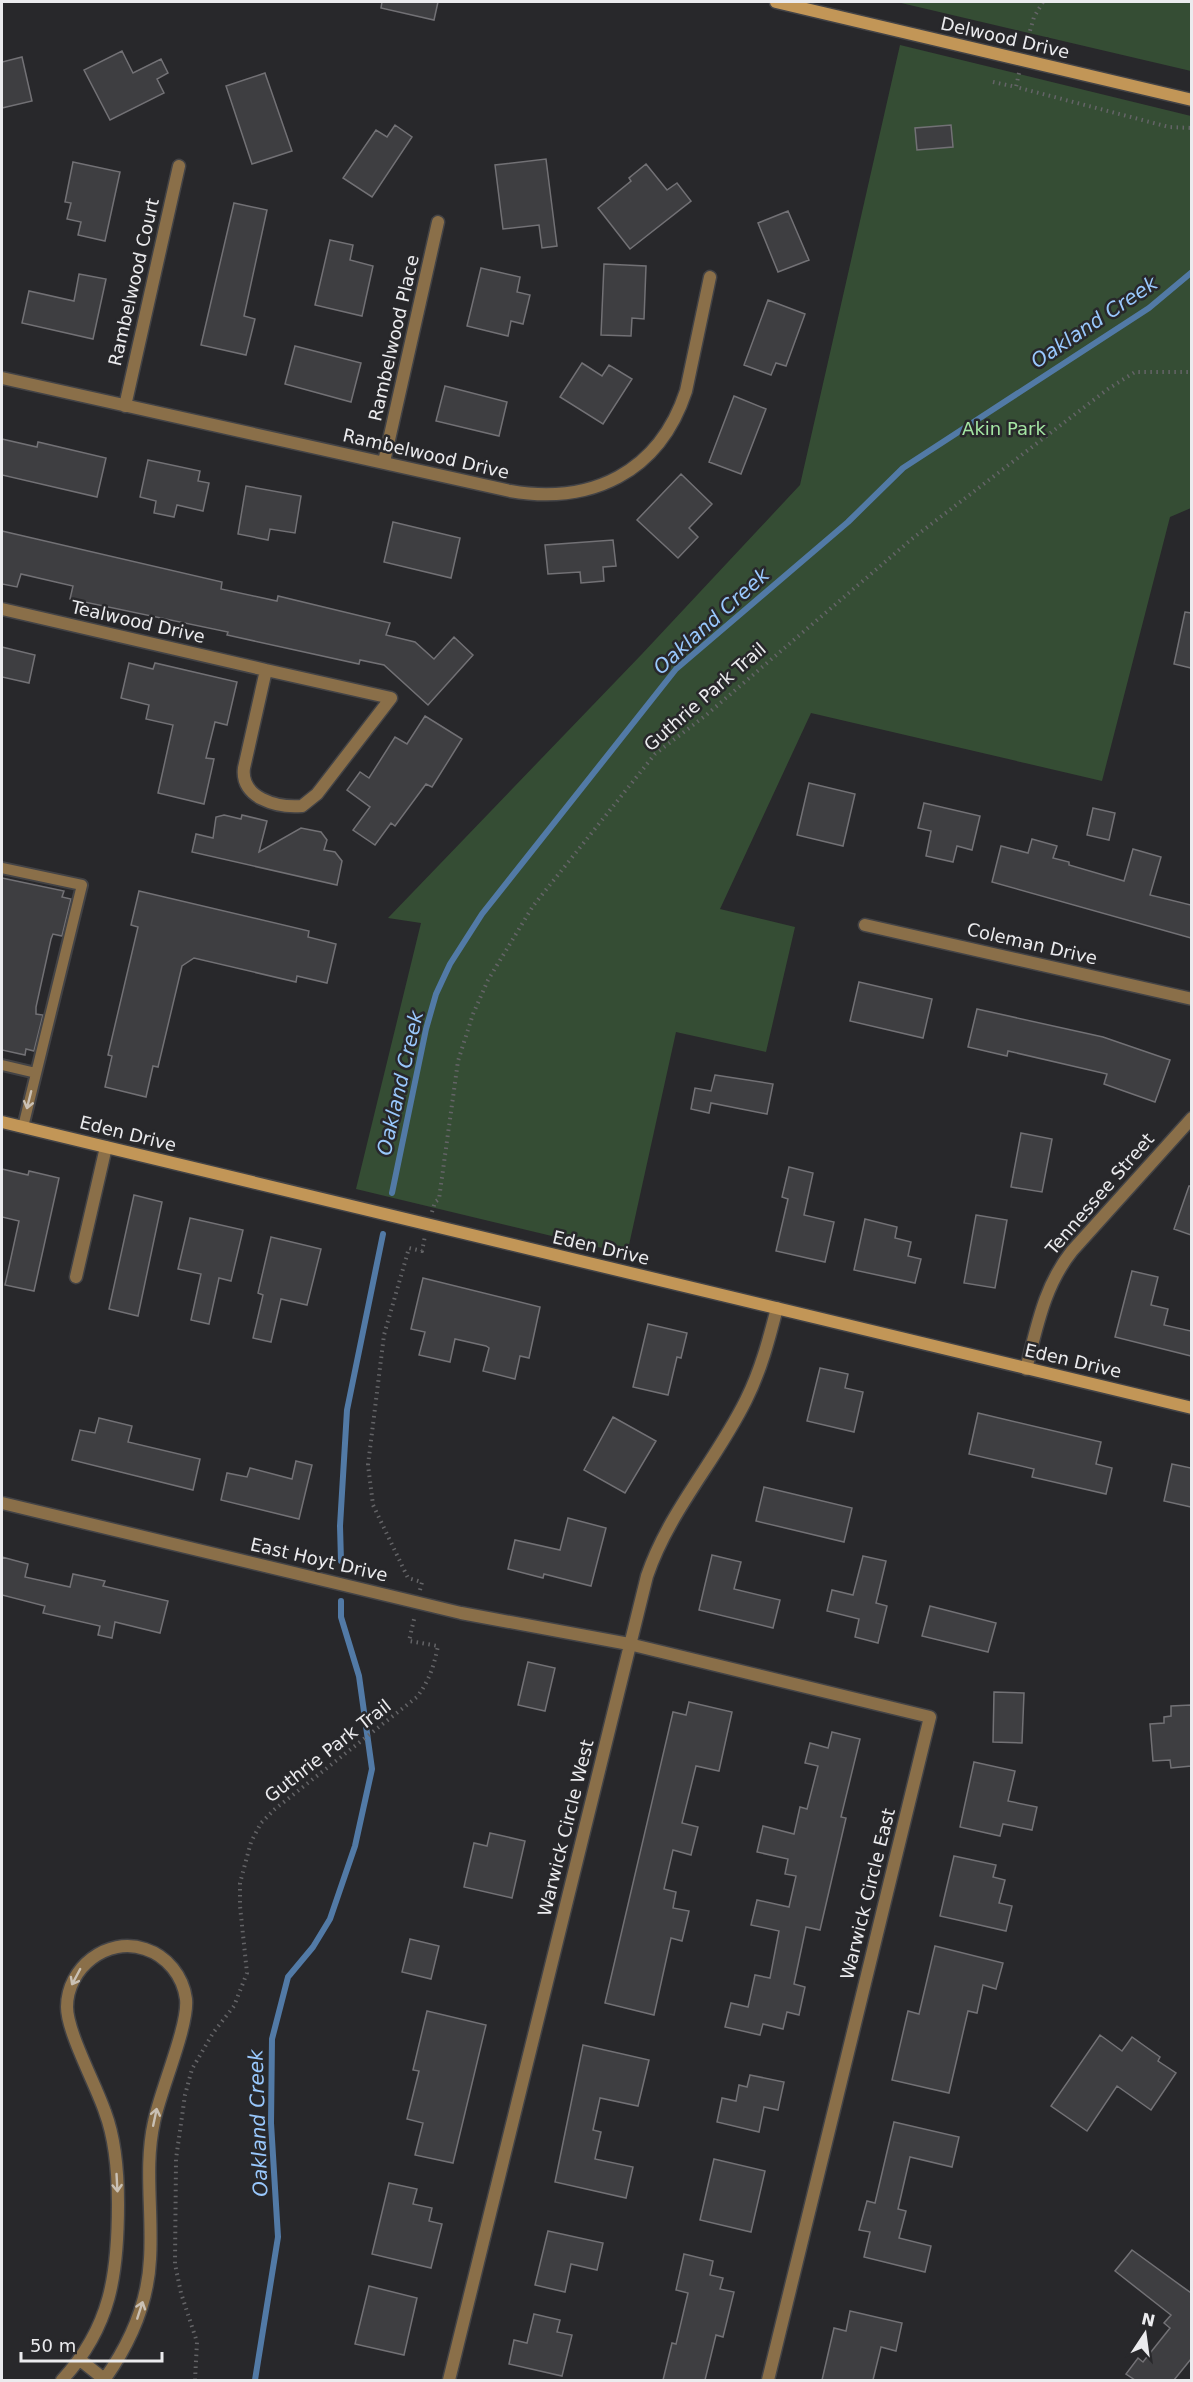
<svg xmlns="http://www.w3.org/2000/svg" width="1193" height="2382" viewBox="0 0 1193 2382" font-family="'DejaVu Sans',sans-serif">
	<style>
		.green { fill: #354d34 }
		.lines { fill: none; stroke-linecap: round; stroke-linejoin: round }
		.stream { stroke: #527aa6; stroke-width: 6 }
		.building { fill: #3e3e41; stroke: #727175; stroke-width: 1.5 }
		.lane-casing { stroke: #434346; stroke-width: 14 }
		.street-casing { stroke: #434346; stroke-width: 15 }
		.secondary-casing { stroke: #434346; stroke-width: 15 }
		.path { stroke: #646467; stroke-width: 4; stroke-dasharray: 1.5 4.5; stroke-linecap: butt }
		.lane { stroke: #8a6f49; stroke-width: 10 }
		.street { stroke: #8a6f49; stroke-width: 12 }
		.secondary { stroke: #c29657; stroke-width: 12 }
		.oneway { stroke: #c9c0b4 }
		.labels { text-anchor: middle; stroke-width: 5; stroke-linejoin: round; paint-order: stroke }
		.street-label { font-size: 18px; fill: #ebebee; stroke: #28282b }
		.park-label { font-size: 18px; fill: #a4e5a3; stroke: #28282b }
		.water-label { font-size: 20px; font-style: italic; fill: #99c8fd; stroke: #28282b }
	</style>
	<rect width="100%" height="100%" fill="#28282b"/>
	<path class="green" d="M897,2H1191V71Z
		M900,45L1191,116V508L1170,517L1102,781L811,713L720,909L795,927L766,1052L676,1032L627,1254L356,1189L421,923L388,918L642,654L800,485Z"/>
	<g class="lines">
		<path class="stream" d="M392,1193L426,1029L436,994L450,964L482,914L676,669L848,522L903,468L1149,308L1192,272
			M341,1561L340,1526L347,1410L383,1234
			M255,2380L278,2237L271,2123L272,2039L288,1977L313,1947L330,1919L355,1846L372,1769L359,1676L341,1617V1601"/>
	</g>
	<path class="building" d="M382,2H438L434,20L381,8Z
		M122,51L133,73L161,59L168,73L157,79L164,93L110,120L84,70Z
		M22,57L32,101L2,108V62Z
		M265,73L292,151L252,164L226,86Z
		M395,125L412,137L372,197L343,178L376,130L387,137Z
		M951,125L953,147L917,150L915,128Z
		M546,159L557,246L542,248L539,225L503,229L495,165Z
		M73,162L120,172L105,241L78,235L81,222L67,219L71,203L65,202Z
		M646,164L667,190L677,183L691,201L630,249L598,208L631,181L629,178Z
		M234,203L267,210L244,316L255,319L246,355L201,345Z
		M788,211L809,260L778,272L758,223Z
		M330,240L353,245L350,260L373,266L362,316L315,305Z
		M604,264L646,266L644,319L632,318L631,336L601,335Z
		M481,268L520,277L517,292L530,295L523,324L511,321L508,336L467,326Z
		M79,274L106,279L93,339L22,323L29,291L74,301Z
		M768,300L805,314L786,366L776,363L771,375L744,365Z
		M295,346L361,363L351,402L285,384Z
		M582,363L602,376L609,365L632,379L603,424L560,397Z
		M445,386L507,402L499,436L436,421Z
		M734,396L766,409L741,474L709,462Z
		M2,439L37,447L38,442L106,458L97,497L2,475Z
		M148,460L200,471L198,481L209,483L203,511L177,505L174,517L154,513L156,501L140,497Z
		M681,474L712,504L689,528L698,537L678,558L637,520Z
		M246,486L301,496L295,533L270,529L268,540L238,534Z
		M393,522L460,538L451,578L384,562Z
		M2,531L222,582L221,589L277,601L278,596L390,623L386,635L415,642L434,659L454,637L473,655L428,705L384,665L360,660L359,664L227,635L228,632L70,599L73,586L21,574L17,587L2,584Z
		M613,540L616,566L603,567L604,581L581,583L580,572L548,574L545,545Z
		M1185,612L1191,613V668L1174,664Z
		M2,647L35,655L29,683L2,677Z
		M129,663L153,669L155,663L237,682L227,725L215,722L206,758L214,759L204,804L158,793L173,725L146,719L149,705L121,698Z
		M425,716L462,739L432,787L426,784L395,826L391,823L375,845L353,830L370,807L347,790L360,772L369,778L395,737L407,744Z
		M809,783L855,794L843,846L797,835Z
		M924,803L980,816L972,850L957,846L953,862L926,856L931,831L918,828Z
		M1093,808L1115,813L1109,840L1087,835Z
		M224,815L241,819L242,815L267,821L259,852L301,828L321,832L327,840L324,850L335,852L342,861L337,885L192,852L196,834L213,838L216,817Z
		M1032,839L1057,846L1053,858L1069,862V865L1124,881L1133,849L1161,857L1150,895L1191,905V938L992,882L1001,846L1028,853Z
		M2,878L64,891L62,897L71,899L62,936L53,934L51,939L36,1007V1014L43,1015L34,1051L26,1049L25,1055L2,1050Z
		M139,891L309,931L308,937L336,944L327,983L297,976L296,982L194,958L182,966L158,1067L153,1066L146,1097L105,1087L112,1056L108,1055L138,927L131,925Z
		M859,982L932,999L923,1038L850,1021Z
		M977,1009L1103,1037L1170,1060L1155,1102L1104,1084L1107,1074L1008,1051L1007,1056L968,1047Z
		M715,1075L773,1084L767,1114L711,1103L709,1113L691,1109L695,1088L711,1091Z
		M1021,1133L1052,1139L1042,1192L1011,1187Z
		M789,1167L813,1173L804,1215L834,1222L825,1262L776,1251L788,1199L782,1197Z
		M2,1169L28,1175L29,1171L59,1178L34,1291L5,1285L19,1221L2,1217Z
		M1189,1186H1191V1235L1174,1229Z
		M134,1195L162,1202L138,1316L109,1309Z
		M976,1215L1007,1220L995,1288L964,1283Z
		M190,1218L243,1230L231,1281L219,1278L209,1324L191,1320L201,1274L178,1269Z
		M865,1219L897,1227L895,1238L911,1242L908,1256L921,1259L915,1283L854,1270Z
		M271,1237L321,1249L307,1305L281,1299L271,1342L253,1338L263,1295L258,1293Z
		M1132,1271L1158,1277L1151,1305L1168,1309L1164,1325L1191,1331V1356L1115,1337Z
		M423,1278L540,1307L529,1358L520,1356L515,1379L483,1371L489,1348L486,1346L455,1339L450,1362L419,1355L425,1332L411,1329Z
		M648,1324L687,1333L681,1358L677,1357L668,1395L633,1387Z
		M820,1368L848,1374L845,1388L863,1392L854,1432L807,1421Z
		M978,1413L1101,1442L1096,1464L1112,1468L1106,1494L1032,1477L1034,1469L969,1454Z
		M613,1417L656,1441L625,1493L584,1470Z
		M99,1418L132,1426L128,1442L200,1459L193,1490L72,1460L80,1430L95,1433Z
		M296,1461L312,1465L299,1519L221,1500L227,1473L247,1477L250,1468L292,1479Z
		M1172,1464L1191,1468V1507L1164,1501Z
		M764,1487L852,1508L844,1542L756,1521Z
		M568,1518L606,1528L591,1586L544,1574L543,1578L508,1569L515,1540L560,1550Z
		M712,1555L741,1562L734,1589L780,1600L773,1628L699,1610Z
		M863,1556L886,1561L876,1603L887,1606L878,1643L855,1637L859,1619L827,1611L832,1590L853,1595Z
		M2,1557L28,1564L25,1577L70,1587L73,1574L105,1581L103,1586L168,1601L160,1633L115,1622L112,1638L98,1635L100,1626L43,1613L45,1606L2,1595Z
		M930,1606L996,1623L988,1652L922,1636Z
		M528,1662L555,1668L545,1711L518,1705Z
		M994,1692L1024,1693L1022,1743L993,1742Z
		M689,1702L732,1712L719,1771L696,1766L682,1823L698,1827L691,1855L673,1850L664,1889L676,1892L673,1908L689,1911L682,1941L671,1938L654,2015L605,2003L673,1712L686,1715Z
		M1191,1705V1766L1171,1768L1170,1760L1153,1761L1150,1724L1164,1723V1717L1171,1716V1706Z
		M832,1732L860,1739L841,1817L846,1818L820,1930L806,1927L794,1984L805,1987L799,2015L787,2012L783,2029L763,2024L760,2035L725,2027L731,2003L748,2007L755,1975L770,1978L779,1931L751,1925L757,1900L789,1907L796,1876L785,1874L788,1859L757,1852L763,1826L794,1834L800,1807L807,1809L818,1766L805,1763L810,1743L828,1748Z
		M974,1762L1015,1771L1008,1801L1037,1807L1032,1830L1003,1824L1000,1836L960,1827Z
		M490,1833L525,1841L512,1898L464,1887L474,1843L487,1846Z
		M954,1856L996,1865L993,1877L1005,1880L999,1903L1012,1906L1006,1931L940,1916Z
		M410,1939L439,1946L431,1979L402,1972Z
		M935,1946L1003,1963L996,1989L983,1985L977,2013L968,2011L949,2093L892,2080L908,2011L919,2014Z
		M427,2011L486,2025L453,2163L415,2155L423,2123L407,2119L419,2071L413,2070Z
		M1100,2035L1122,2051L1132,2037L1160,2057L1158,2061L1176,2073L1151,2110L1117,2086L1087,2131L1051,2106Z
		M583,2045L649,2060L638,2106L600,2098L593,2130L601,2132L595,2159L633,2167L626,2198L555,2182Z
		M750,2075L784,2082L778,2110L764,2107L759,2132L717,2122L722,2098L736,2101L739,2085L747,2087Z
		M894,2122L959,2137L952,2167L910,2157L898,2209L906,2211L899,2238L931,2246L925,2272L864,2257L870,2232L859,2230L867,2201L875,2203Z
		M714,2159L765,2171L751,2232L700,2220Z
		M389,2183L417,2189L413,2204L432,2208L429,2221L442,2224L431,2268L372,2254Z
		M548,2231L603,2243L597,2270L571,2264L565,2292L535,2285Z
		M1132,2250L1191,2293V2359L1174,2380H1135L1126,2374L1138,2358L1143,2362L1170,2328L1164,2323L1171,2315L1115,2271Z
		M684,2254L713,2261L710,2275L723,2278L720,2289L734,2292L723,2337L716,2335L705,2380H663L672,2343L676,2344L688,2293L676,2290Z
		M369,2286L417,2298L404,2355L355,2344Z
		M850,2311L902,2323L896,2351L881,2347L873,2380H822L834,2328L846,2331Z
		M534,2314L560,2320L557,2332L572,2335L562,2376L509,2364L514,2340L527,2343Z"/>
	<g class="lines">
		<defs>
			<path id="lane" d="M2,868L82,885L23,1127
				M2,1065L36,1073"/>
			<path id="street" d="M2,378L510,491C591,505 659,473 686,391L710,277
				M125,406L179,166
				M384,462L438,222
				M2,609L266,670
				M266,670L391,698L317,794L302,806C277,808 240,798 244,768Z
				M865,925L1192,999
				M76,1277L106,1147
				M1026,1369C1037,1327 1044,1286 1072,1251L1192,1118
				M2,1503L461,1613L629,1644L930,1717L768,2380
				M79,2359L104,2379
				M62,2380C111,2327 118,2274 118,2204C118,2174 116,2141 105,2112C96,2085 67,2032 67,2007C67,1968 107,1936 145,1949C167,1956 183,1976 186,1999C189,2025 160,2091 154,2122C144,2167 153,2213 150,2259C148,2303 129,2345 104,2380
				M449,2380L647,1576C669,1511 716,1461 746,1400C761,1370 769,1339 777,1308"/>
			<path id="secondary" d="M776,2L1192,100
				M2,1122L1192,1408"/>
		</defs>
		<use href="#lane" class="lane-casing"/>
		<use href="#street" class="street-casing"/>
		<use href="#secondary" class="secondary-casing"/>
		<path class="path" d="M1025,48L1034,17L1043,2
			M1019,73L1016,87L1169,127L1192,128
			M993,82L1016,87
			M432,1212L435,1202L439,1199L458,1061L473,1014L488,980L533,906L655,754L705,716L913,538L1108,389L1135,372H1192
			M420,1590L422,1582L408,1578L373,1505L368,1465L384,1335L409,1248L422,1251L425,1236
			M195,2380L197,2342L181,2293L175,2264L176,2159L185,2095L192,2069L213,2033L234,2006L247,1973L240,1906V1883L251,1842L261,1823L275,1809L417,1697C429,1681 434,1666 438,1646L409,1641L415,1615"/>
		<use href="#lane" class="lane"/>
		<use href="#street" class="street"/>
		<use href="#secondary" class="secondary"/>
	</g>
	<defs><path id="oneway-shaft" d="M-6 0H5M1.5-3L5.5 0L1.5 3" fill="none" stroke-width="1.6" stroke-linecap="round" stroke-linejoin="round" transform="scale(1.5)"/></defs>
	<g class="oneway">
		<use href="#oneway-shaft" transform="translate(29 1100) rotate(104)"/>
		<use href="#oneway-shaft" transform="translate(76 1977) rotate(118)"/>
		<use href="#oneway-shaft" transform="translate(155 2117) rotate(-78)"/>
		<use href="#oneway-shaft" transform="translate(117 2183) rotate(87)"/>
		<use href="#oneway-shaft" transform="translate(140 2310) rotate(-72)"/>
	</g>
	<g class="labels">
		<g class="street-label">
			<text transform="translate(1005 38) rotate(13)" y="6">Delwood Drive</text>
			<text transform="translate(134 282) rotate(-77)" y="6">Rambelwood Court</text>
			<text transform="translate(394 338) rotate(-77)" y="6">Rambelwood Place</text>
			<text transform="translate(426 454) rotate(13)" y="6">Rambelwood Drive</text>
			<text transform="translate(138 622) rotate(13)" y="6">Tealwood Drive</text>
			<text transform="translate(705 697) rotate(-41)" y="6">Guthrie Park Trail</text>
			<text transform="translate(1032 944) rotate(13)" y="6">Coleman Drive</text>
			<text transform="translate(128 1134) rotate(14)" y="6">Eden Drive</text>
			<text transform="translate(1100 1194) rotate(-49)" y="6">Tennessee Street</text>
			<text transform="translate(601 1248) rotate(13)" y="6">Eden Drive</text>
			<text transform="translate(1073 1361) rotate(13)" y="6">Eden Drive</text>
			<text transform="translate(319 1560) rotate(13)" y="6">East Hoyt Drive</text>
			<text transform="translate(328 1751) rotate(-38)" y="6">Guthrie Park Trail</text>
			<text transform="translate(566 1828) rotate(-76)" y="6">Warwick Circle West</text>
			<text transform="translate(868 1894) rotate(-76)" y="6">Warwick Circle East</text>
		</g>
		<g class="park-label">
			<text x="1004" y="435">Akin Park</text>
		</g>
		<g class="water-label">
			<text transform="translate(1094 322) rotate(-34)" y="7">Oakland Creek</text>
			<text transform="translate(711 621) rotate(-42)" y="7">Oakland Creek</text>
			<text transform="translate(400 1083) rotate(-77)" y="7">Oakland Creek</text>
			<text transform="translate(258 2123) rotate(-92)" y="7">Oakland Creek</text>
		</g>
	</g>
	<rect width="1193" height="2382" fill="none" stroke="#ebebee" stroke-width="6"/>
	<g transform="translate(1145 2334) rotate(13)" stroke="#28282b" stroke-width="4.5" paint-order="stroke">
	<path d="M0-4.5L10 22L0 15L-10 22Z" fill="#ebebee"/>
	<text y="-9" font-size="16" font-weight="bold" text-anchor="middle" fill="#ebebee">N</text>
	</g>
	<path d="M21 2352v9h141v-9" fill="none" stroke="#ebebee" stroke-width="3"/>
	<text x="30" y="2352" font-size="18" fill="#ebebee" stroke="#28282b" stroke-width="4.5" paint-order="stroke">50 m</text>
</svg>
